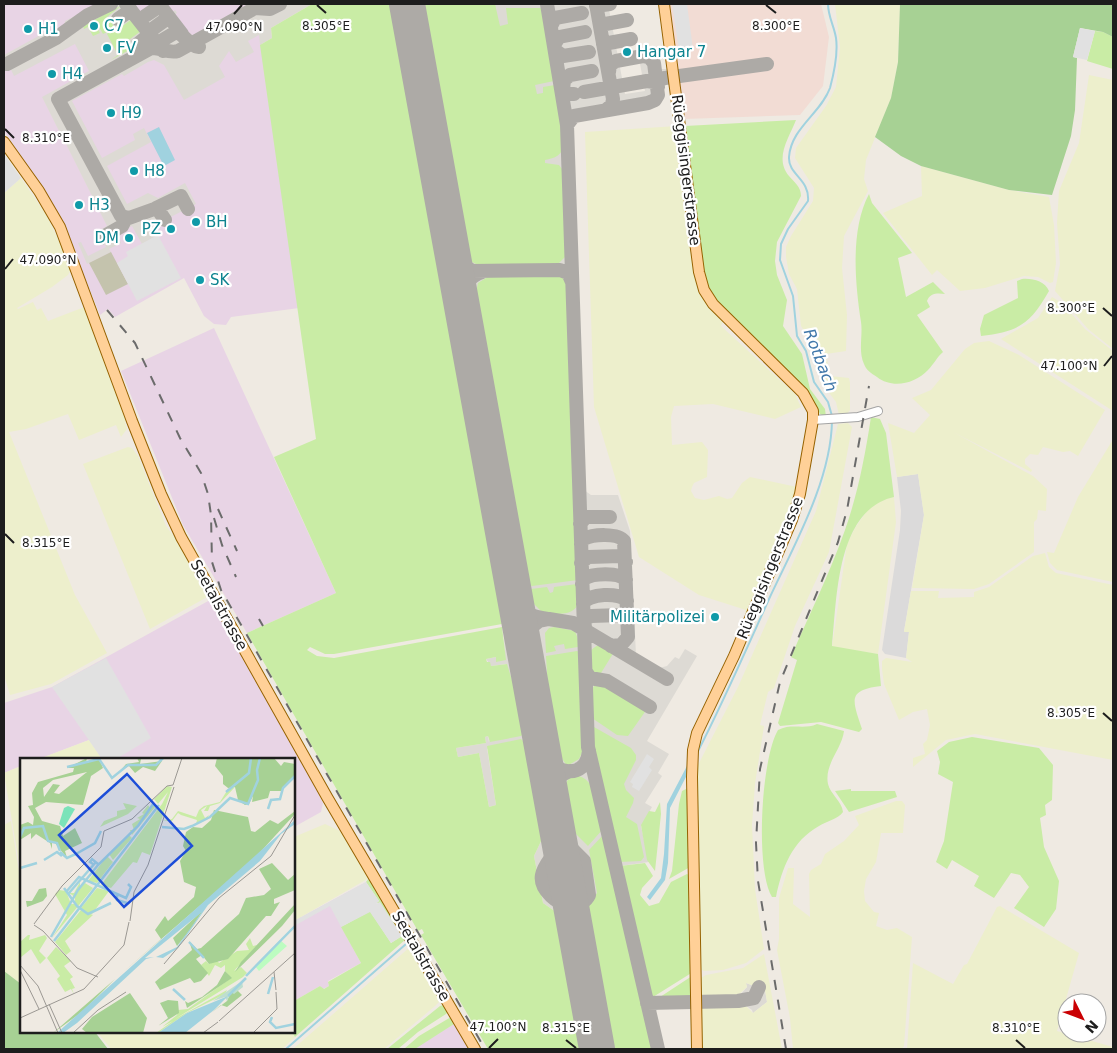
<svg xmlns="http://www.w3.org/2000/svg" width="1117" height="1053" viewBox="0 0 1117 1053" font-family="'DejaVu Sans',sans-serif">
	<style>
		.residential { fill: #dbdada }
		.industrial { fill: #e8d4e5 }
		.military { fill: #f2dcd4 }
		.airport { fill: #dddad4 }
		.construction { fill: #c4c3ad }
		.farmland { fill: #edefcc }
		.grass { fill: #c9eca5 }
		.forest { fill: #a7d194 }
		.parking { fill: #e1e1e1 }
		.water { fill: #a0d2df }
		.lines { fill: none; stroke-linecap: round; stroke-linejoin: round }
		.stream { stroke: #a0d2df; stroke-width: 2 }
		.taxiway { stroke: #adaaa6; stroke-width: 14 }
		.runway { stroke: #adaaa6; stroke-width: 36 }
		.minor-casing { stroke: #a4a4a4; stroke-width: 10 }
		.major-casing { stroke: #966200; stroke-width: 12 }
		.minor { stroke: #fff; stroke-width: 8 }
		.major { stroke: #ffd097; stroke-width: 10 }
		.rail { stroke: #6b6b6b; stroke-width: 2; stroke-dasharray: 10 10; stroke-linecap: butt }
		.ticks { fill: none; stroke: #1d1d1d; stroke-width: 2 }
		.culture-dot { fill: #0f9aa8; stroke: #fff; stroke-width: 2 }
		.labels { text-anchor: middle; stroke-width: 4.5; stroke-linejoin: round; paint-order: stroke }
		.culture-label { font-size: 15px; fill: #0d838f; stroke: #fff; text-anchor: start }
		.street-label { font-size: 15px; fill: #1d1d1d; stroke: #fff }
		.water-label { font-size: 16px; font-style: italic; fill: #4178aa; stroke: #fff }
		.inset-river { fill: none; stroke: #a0d2df; stroke-width: 2.5 }
		.inset-road { fill: none; stroke: #9b9893; stroke-width: 1 }
		.view { fill: #1d4ed8; fill-opacity: 0.15; stroke: #1d4ed8; stroke-width: 2.5 }
		.inset-edge { fill: none; stroke: #1d1d1d; stroke-width: 2.5 }
		.ticks-label { font-size: 12px; text-anchor: middle; fill: #1d1d1d; stroke: #fff; stroke-width: 4.5; stroke-linejoin: round; paint-order: stroke }
	</style>
	<rect width="100%" height="100%" fill="#efeae2"/>
	<path class="residential" d="M918,474L924,515L904,631L909,632L906,658L885,654L882,650L900,530L901,511L897,477Z"/>
	<path class="industrial" d="M4,4H255L299,308L231,317L226,325L214,324L204,316L184,278L115,317L108,309L100,315L60,216L4,131Z
		M214,328L336,593L247,633L183,525L121,371Z
		M210,600L297,752L323,803L321,812L294,827V759H102L89,740L39,759H21V766L4,773V703L52,687Z
		M366,882L342,928L361,963L328,981L329,986L323,989L320,986L294,1001V921Z
		M454,1024L469,1049H415L421,1044Z"/>
	<path class="military" d="M670,4H821L829,37L823,86L800,115L684,119Z"/>
	<path class="airport" d="M98,4H131L138,13L151,4H162L170,14L175,10L177,13L172,17L184,34L193,35L248,4H312L271,28L272,38L260,45L259,35L248,41L254,52L236,62L229,51L219,66L225,77L184,100L164,65L154,60L148,62L124,76L122,74L72,101L102,158L135,140L133,134L144,128L151,142L107,166L127,204L148,193L158,198L185,183L196,204L155,225L158,235L142,244L132,226L117,234L121,243L109,249L111,252L87,264L78,243L81,242L88,256L106,247L98,231L107,226L66,144L71,141L69,137L63,139L42,97L89,71L75,44L14,76L4,55L44,33L46,36L64,26L65,21Z
		M391,4H608L625,94L645,91L637,47L651,49L656,55L660,69H668L670,81L663,88L662,100L659,103L583,119L575,124L572,134L584,490L591,495H618L630,531L636,655L659,668L667,666L675,657L679,659L685,649L697,656L647,741L669,754L658,773L662,776L645,803L652,807L641,826L649,862L620,866L651,995L661,999L739,996L747,987L746,983L765,990L767,1002L753,1013L752,1010L745,1005L739,1003L661,1006L656,1011L655,1018L662,1049H581L556,912L543,903L534,856L543,837L487,748L496,805L489,807L479,753L458,757L456,748L486,743L485,737L488,736L489,742L507,664L491,666L486,659L496,657L505,660L503,616Z"/>
	<path class="construction" d="M111,252L128,284L106,295L89,263Z"/>
	<path class="farmland" d="M835,4H900L898,62L891,98L866,160L864,179L868,191L844,236L842,268L847,315L846,351L826,354L830,376L849,378L850,383V410L847,414L839,415L836,402L824,386L806,334L801,326L797,289L789,274L786,257V247L791,236L813,201L814,188L795,158L796,148L826,106L836,87L840,47Z
		M1089,75L1113,80V349L1088,329L1055,291L1060,264L1057,223L1059,191L1079,143Z
		M677,126L723,321L721,326L795,394L801,407L775,419L713,404L674,406L671,417L672,445L702,442L708,450L707,477L694,483L692,487L691,491L695,498L704,500L719,496L727,499L732,498L742,483L750,477L797,487L796,498L748,613H745L746,610L699,595L639,557L594,407L585,132Z
		M921,166L1009,190L1049,197L1054,225L1056,263L1053,282L1050,283L1038,277L1024,276L985,288L960,291L937,270L932,275L883,213L922,196Z
		M21,178L47,216L72,268L68,275L52,287L17,308L18,309L33,302L37,310L41,308L48,321L87,306L127,421L125,422L127,429L121,437L116,425L79,440L68,414L26,429L9,432L75,595L107,653L51,684L10,695L4,675V193Z
		M1052,297L1062,303L1085,329L1113,351V411L1001,339L1038,318Z
		M989,341L1019,355L1105,410L1078,456L1070,451L1063,452L1043,447L1038,455L1030,454L1025,459V464L1032,470L1031,472L953,432L1033,476L1047,489L1046,511L1038,510L1037,519L1034,522V552L989,584L974,589L912,588L924,515L919,481L918,474L897,477L888,423L914,433L930,415L912,398L931,390L965,349L974,343Z
		M848,423L852,427L829,552L795,626L774,688L768,692L760,725L764,726L755,784L752,825L755,889L764,949L746,963L723,970L704,971L700,969L697,767L738,687L816,511L838,424Z
		M1112,441H1113V582L1057,570L1050,563L1047,552L1054,553L1078,497Z
		M128,447L132,448L138,456L166,526L178,542L177,545L180,544L209,596L150,629L83,464Z
		M894,497L896,522L878,654L832,647L847,544L855,528L869,508L881,500Z
		M1045,553L1049,567L1056,573L1113,585V760L975,734L946,740L913,767V758L925,754L923,744L927,740L930,725L927,709L913,712L899,720L884,684L882,669V661L886,658L912,662L906,658L909,632H904L911,591H939L938,598L974,597V592L989,587L1033,556Z
		M89,740L102,759H39Z
		M21,766V875L4,773Z
		M896,801H902L905,805L903,833H881L876,862L866,879L864,891L865,901L874,912L879,913L876,926L887,930L897,928L912,937L904,1046L902,1049H793L790,1018L777,950L779,939V898L788,868H794L793,904L810,917L809,874L811,870L821,864L825,854L844,841L859,825L855,816Z
		M11,821L21,884V984L4,971V945L6,939L4,932V825Z
		M325,824L342,832L369,878L294,921V837Z
		M1000,906L1079,953L1057,1031L1113,1047V1049H907L913,963L953,984L964,965L967,964L997,907Z
		M410,947L441,1000L435,1006L384,1049H293Z
		M764,954L782,1049H700V1005L739,1003L745,1005L753,1013L767,1002L765,990L746,983L747,987L736,997L701,998L699,979L706,975L743,968Z
		M97,1032H292L295,1037L282,1049H111Z"/>
	<path class="grass" d="M312,4H391L503,616L502,624L334,654H325L310,647L307,650L317,656L334,658L502,627L506,660L496,662V657L486,659L487,662H490L491,666L507,664L517,697L523,734L521,736L490,742L488,736L485,737L486,743L456,748L458,757L479,753L489,807L496,805L487,746L521,739L525,743L543,837L534,856L543,903L556,912L581,1049H488L421,935L424,933L422,929L418,931L247,633L336,593L274,457L316,439L260,45L272,38L271,28Z
		M423,4H495L500,26L508,24L506,8H541L554,81L535,85L537,94L543,93V87L555,85L564,144C562,156 555,158 545,160V163L559,165L565,173L567,251L565,257L557,265L482,267L472,262L469,257Z
		M122,5L107,17L117,30L132,19L141,31L126,42L131,49L111,60L118,55L107,34L109,31L103,34L95,20L89,24L93,32L98,29L100,33L93,36L88,27L84,29L83,26Z
		M1095,31L1103,32L1113,37V69L1087,61Z
		M796,120C789,138 774,158 789,176C795,183 801,187 801,196L777,242L775,261L777,275L787,300L783,326L802,354L810,389L825,409L826,417L820,414L810,394L731,317L709,290L702,261L685,126Z
		M869,194L872,203L912,253L898,258L906,297L933,282L945,294C937,293 930,293 927,301L930,307L917,315L943,352C937,357 934,364 928,370C915,384 892,389 877,377C871,373 866,370 864,364C858,351 863,335 861,322C855,283 850,230 869,194Z
		M555,274L563,278L569,289L578,580L532,586L529,585L476,292L478,283L489,276Z
		M1022,279C1032,278 1045,281 1049,291C1030,324 1020,331 981,336L980,329L984,315L1018,298L1017,281Z
		M871,417L880,419L886,433L894,497C836,510 837,599 832,646L878,654L881,686C846,690 853,701 862,729L859,732L821,722L780,726L778,723L797,660L791,657C809,615 830,573 845,530C858,493 865,456 871,417Z
		M577,584C586,614 566,617 542,612L532,602L531,589L547,587L550,593L553,592L554,587Z
		M555,627L575,631L580,645L578,647L565,649L564,644L554,646L556,651L546,653L545,633L549,628Z
		M599,645L604,646L614,652L601,673L595,675L590,671C589,660 586,650 599,645Z
		M577,651L581,653L584,748L579,759L567,766L561,757L548,690L546,656Z
		M602,684H607L647,709L628,736L617,735L592,718L590,693L594,686Z
		M817,724L844,731C842,749 824,764 828,784C830,794 842,801 843,812C838,819 827,821 819,826C792,841 782,868 776,897H772C755,869 761,759 778,730C792,723 804,730 817,724Z
		M594,727L631,748L636,755V760L624,784L626,790L634,798L633,803L626,817L637,824L644,857L641,861L619,862L593,750L591,729Z
		M972,737L1039,748L1053,765L1052,800L1045,805L1046,815L1040,818L1044,847L1059,881L1056,909L1044,927L1014,908L1029,887L1020,875L1011,873L994,898L974,886L979,876L952,860L947,869L936,862L944,841L953,782L938,774L940,762L937,751L949,742Z
		M575,775C598,778 599,811 603,829L588,846L574,832L565,784L570,777Z
		M688,788L690,867L669,879L672,871L679,804L682,791Z
		M851,789V791H895L897,797L849,812L835,791Z
		M660,802L661,814L655,871L647,860L641,825L649,811L655,812Z
		M604,834L653,1045L654,1049H614L587,906L597,893L589,850Z
		M645,863L653,876L642,888L640,895L649,906L659,903L671,882L687,874L690,876L693,972L653,997L648,990L620,866Z
		M369,878L406,939L295,1037L292,1032L294,1001L320,986L324,989L329,986L328,982L361,963L341,927L370,911L391,943L402,936L379,903H376L379,901L366,882Z
		M692,976L691,999H657Z
		M444,1005L448,1012L446,1014L418,1032L398,1049H387L440,1006Z
		M451,1017L454,1024L415,1049H404L419,1036Z"/>
	<path class="forest" d="M900,4H1113V37L1103,32L1080,28L1073,57L1077,58L1075,110L1071,136L1052,195L1009,190L921,166L901,156L875,137L891,98L898,62Z
		M4,971L21,984V1032H95L108,1049H4Z"/>
	<path class="parking" d="M672,4H687L693,49L679,51Z
		M1080,28L1095,31L1087,60L1073,57Z
		M4,154L21,178L4,193Z
		M158,235L181,278L137,301L117,263L128,256L126,252Z
		M106,658L151,738L116,759H102L52,687Z
		M647,754L654,759L649,767L652,770L639,791L632,787L633,784L630,782Z
		M366,882L379,901L376,904L380,902L402,936L391,943L370,912L341,927L330,906L294,926V921Z"/>
	<path class="water" d="M159,127L175,160L164,166L147,133Z
		M688,764V773L670,808L668,863L665,880L650,900L647,897L661,878L664,854L667,804Z"/>
	<g class="lines">
		<path class="stream" d="M828,4C828,16 834,26 836,38C838,52 834,73 830,88C821,113 791,128 789,157C788,175 810,179 808,201L788,229L781,244L780,260L793,296L797,336L806,351L814,382L828,402L832,416
			M697,753C723,703 746,650 769,599C794,545 831,481 832,421
			M286,1049L406,944"/>
		<path class="taxiway" d="M126,4L163,51
			M547,4L567,125L588,747L658,1049
			M596,4L613,99L612,105L606,110
			M596,6L610,4
			M145,16L157,8H162L182,34
			M118,19L131,10
			M600,25L627,20
			M551,26L555,18L582,13
			M154,28L165,20H171
			M161,41L176,32C186,35 188,46 199,47
			M138,44L150,34
			M603,44L631,39
			M554,45L559,37L585,32
			M555,50L563,56L589,52
			M7,64L56,38L88,15L111,4
			M657,83L659,79L665,78L767,64
			M584,92L647,81L654,82L658,87
			M574,94H568L563,90L564,80L570,75L592,71
			M567,125L574,116L648,103L655,100L658,95L654,63L649,57L643,56L616,61L610,65L609,72
			M156,208L181,196L188,209
			M165,220L157,208L129,218L121,216L58,99L151,48C161,47 168,54 178,51L255,8L270,9L280,4
			M101,238L122,226L124,222
			M451,243L458,261L472,271L560,270L568,273L572,282
			M461,299C463,286 469,276 482,272
			M580,524L586,517H610
			M581,544L584,539C593,534 618,533 624,541L628,637L621,645L611,646
			M581,563L588,557L621,556L626,562
			M582,584L584,579C592,573 619,572 626,580
			M515,598C521,614 532,617 548,619
			M583,604C587,593 621,592 627,601
			M585,627L584,620L591,616L621,615L628,621
			M524,644L529,629L539,621L549,619L573,623L667,679
			M586,672L590,678L607,681L650,707
			M543,751C552,775 586,781 589,751
			M552,797C552,784 558,775 570,771
			M559,836L584,861L589,895C586,901 580,904 573,904C565,905 557,902 551,896C526,872 559,858 560,839
			M647,1003L738,1001L754,998L759,987"/>
		<path class="runway" d="M407,4L597,1049"/>
		<defs>
			<path id="minor" d="M813,420L858,417L878,411"/>
			<path id="major" d="M664,4L699,272L704,290L713,304L803,393L813,411V420L800,494L792,520L734,656L697,733L693,750L692,777L697,1049
				M4,142L39,191L60,227L132,421L161,494L181,537L327,797L475,1049"/>
		</defs>
		<use href="#minor" class="minor-casing"/>
		<use href="#major" class="major-casing"/>
		<use href="#minor" class="minor"/>
		<use href="#major" class="major"/>
		<path class="rail" d="M107,310L135,343L180,438L201,473L208,494L211,515L212,562L221,590L485,1049
			M218,509L237,551
			M214,518L222,545L236,577
			M259,619L263,626
			M786,1049L758,881L756,843L760,769L780,682L838,542L847,510L869,386"/>
	</g>
	<path class="ticks" d="M317,5L326,13M766,5L776,13M234,14L242,5M5,129L14,138M5,269L13,259M1103,308L1112,316M1104,366L1112,356M5,534L14,543M1103,713L1112,721M566,1040L576,1048M1016,1040L1025,1048M489,1048L498,1039"/>
	<g class="culture-dot">
		<circle cx="94" cy="26" r="5"/>
		<circle cx="28" cy="29" r="5"/>
		<circle cx="107" cy="48" r="5"/>
		<circle cx="627" cy="52" r="5"/>
		<circle cx="52" cy="74" r="5"/>
		<circle cx="111" cy="113" r="5"/>
		<circle cx="134" cy="171" r="5"/>
		<circle cx="79" cy="205" r="5"/>
		<circle cx="196" cy="222" r="5"/>
		<circle cx="171" cy="229" r="5"/>
		<circle cx="129" cy="238" r="5"/>
		<circle cx="200" cy="280" r="5"/>
		<circle cx="715" cy="617" r="5"/>
	</g>
	<g class="labels">
		<g class="culture-label">
			<text x="104" y="31">C7</text>
			<text x="38" y="34">H1</text>
			<text x="117" y="53">FV</text>
			<text x="637" y="57">Hangar 7</text>
			<text x="62" y="79">H4</text>
			<text x="121" y="118">H9</text>
			<text x="144" y="176">H8</text>
			<text x="89" y="210">H3</text>
			<text x="206" y="227">BH</text>
			<text x="161" y="234" text-anchor="end">PZ</text>
			<text x="119" y="243" text-anchor="end">DM</text>
			<text x="210" y="285">SK</text>
			<text x="705" y="622" text-anchor="end">Militärpolizei</text>
		</g>
		<g class="street-label">
			<text transform="translate(686 170) rotate(83)" y="5">Rüeggisingerstrasse</text>
			<text transform="translate(770 568) rotate(-68)" y="5">Rüeggisingerstrasse</text>
			<text transform="translate(219 605) rotate(61)" y="5">Seetalstrasse</text>
			<text transform="translate(421 956) rotate(60)" y="5">Seetalstrasse</text>
		</g>
		<g class="water-label">
			<text transform="translate(821 360) rotate(69)" y="6">Rotbach</text>
		</g>
	</g>
	<g transform="translate(20 758)">
		<rect width="275" height="275" fill="#efeae2"/>
		<path d="M147,28L152,29L130,97L122,94L117,105L113,104L91,130L81,127L142,46L148,34L138,46L134,41ZM215,29L200,45L190,48L188,53H184L187,48L181,52L185,60L189,57L187,61L176,66L177,62L161,57L158,55L152,63H143L152,61L158,53L176,59L179,52L184,48L200,44L208,31ZM103,45L117,48L108,56L80,69L84,63L97,58V53L106,51ZM134,46L136,48L112,77L110,72H114L112,66L120,61L117,60L124,56L122,55L128,47L130,50ZM109,77L112,80L93,102L89,96ZM87,98L93,104L77,125L68,123ZM60,124V129L65,125L73,130L32,180L47,157L35,136L39,132L46,133L51,146H55V139L49,135H54ZM77,130L89,133L72,156L67,155L61,150ZM61,152L73,157L45,183L51,193L46,197L35,184ZM8,177H10L9,182L25,177L27,180L19,193L26,200L20,206L11,191L0,200V184ZM230,180L233,188L237,187L214,213L221,209L227,215L223,219L155,261L207,232L205,236L167,255L138,275H136L153,263L142,269L157,257L158,252L168,251L211,220L205,213V207L201,210L195,207L189,218L181,207L186,203L189,206L197,202L199,205L217,193L229,192L226,186ZM36,189L51,203L44,208L53,219L50,221L55,230L52,231L54,236L51,231L45,234L37,221L40,218L27,200Z" fill="#c9eca5"/>
		<path d="M67,0L66,5L79,1L83,10L71,18L63,47L26,44L15,50L22,63L40,68L43,78L55,70L62,85L45,93L47,100L35,85H32V91L30,85L16,76L11,81V75L0,82V67L8,64L13,67L14,59L8,48L13,47L12,35L18,24L53,14L54,10H47ZM67,14L39,36L34,35L40,27L33,26L24,39L23,30L33,22ZM117,0L121,1L120,6L142,3L135,13L123,9L115,15L109,8L101,12L106,6L119,4ZM197,0H254L261,8L264,4L275,6V19L261,33H250L248,40L232,44L233,38L229,46L225,47L218,42L215,29L208,30L203,26V18L195,8ZM194,52L228,59L231,73L235,74L250,62L258,66L275,53V56L234,101L95,221L62,254L33,275L141,181L135,172L145,158L148,163L174,139L176,129L164,124L160,103L166,93L163,88L166,74L173,69L182,70L191,62ZM252,105L268,122L275,116V132L254,141V146L260,144L251,158H246L208,201L189,206L182,197L176,201L188,215L181,223L174,225L170,220L140,232L135,224L172,192L169,183L177,191L181,190L219,156L226,140L244,137L251,131L239,111ZM26,130L27,138L23,143L7,149L6,143H12L19,131ZM275,146V152L262,168L215,214L221,204ZM184,151L170,172L157,188L153,180ZM205,213L212,220L167,250L165,243L168,245L182,239L197,227ZM218,233L222,237L207,249L201,247L191,255L207,243L211,234ZM110,235L127,260L123,275H67L62,271L72,259ZM148,242L158,243L159,255L138,268L148,260L140,245Z" fill="#a7d194" fill-rule="evenodd"/>
		<path d="M222,223L223,229L214,236L211,234L207,243L205,239L193,243Z" fill="#bedecf"/>
		<path d="M260,182L267,188L239,213L235,208Z" fill="#bcfcc0"/>
		<path d="M48,48L55,51L44,70L39,66L44,50Z" fill="#7be3b9"/>
		<path d="M275,62V66L261,76L240,103L188,147L158,190L143,200L136,199L157,189L182,154L125,200L134,199L126,201L57,265L43,275H37ZM208,238L194,252L165,275H138L167,255Z" fill="#a0d2df"/>
		<path class="inset-river" d="M47,9L79,1L92,20L108,7H136L143,0M206,34L229,15L231,0M248,51L251,42L260,41L263,30L275,18M142,69L164,71L172,68L190,59L210,40L228,46L238,22L237,12L240,0M0,79L4,70L23,68L28,83L37,85L40,93M40,94L47,100L56,96L75,85L81,73M24,102L37,94L42,98M73,106L70,104L72,101L78,106M0,110L17,105M44,130L57,148L68,156L91,145M46,134L59,119L106,140L111,129L108,126M49,135L76,104M97,137V142L107,145M31,179L58,132L78,107L118,68L133,46L137,49M34,183L139,47M169,184L184,200M226,218L275,168M153,231L165,242M248,236L253,219M208,238L226,220M252,259L250,264L256,270L275,266"/>
		<path class="inset-road" d="M153,27L162,0M42,128L81,89L84,73L112,61L147,28L153,27M110,163L114,134L128,107L154,29M14,166L42,128M14,167L23,173L57,210L78,219M144,206L199,140L251,98L275,57M0,207L18,228L38,275M0,212L19,251M254,214L256,232M29,246L42,275M0,260L64,231L104,187L109,164M199,263L275,195M53,275L78,252L106,234M183,275L198,264M233,275L257,251L256,234"/>
		<path class="view" d="M107,16L172,88L104,149L39,77Z"/>
		<rect width="275" height="275" class="inset-edge"/>
	</g>
	<g class="ticks-label">
		<text x="776" y="30">8.300°E</text>
		<text x="326" y="30">8.305°E</text>
		<text x="234" y="31">47.090°N</text>
		<text x="46" y="142">8.310°E</text>
		<text x="48" y="264">47.090°N</text>
		<text x="1071" y="312">8.300°E</text>
		<text x="1069" y="370">47.100°N</text>
		<text x="46" y="547">8.315°E</text>
		<text x="1071" y="717">8.305°E</text>
		<text x="498" y="1031">47.100°N</text>
		<text x="566" y="1032">8.315°E</text>
		<text x="1016" y="1032">8.310°E</text>
	</g>
	<rect width="1117" height="1053" fill="none" stroke="#1d1d1d" stroke-width="10"/>
	<g transform="translate(1082 1018) rotate(132)"><circle r="24" fill="#ffffff" stroke="#a5a5a5"/>
	<path d="M0-4L9 19L0 12L-9 19Z" fill="#ca0003"/>
	<text y="-8" font-size="14" font-weight="bold" text-anchor="middle" fill="#1d1d1d">N</text>
	</g>
</svg>
